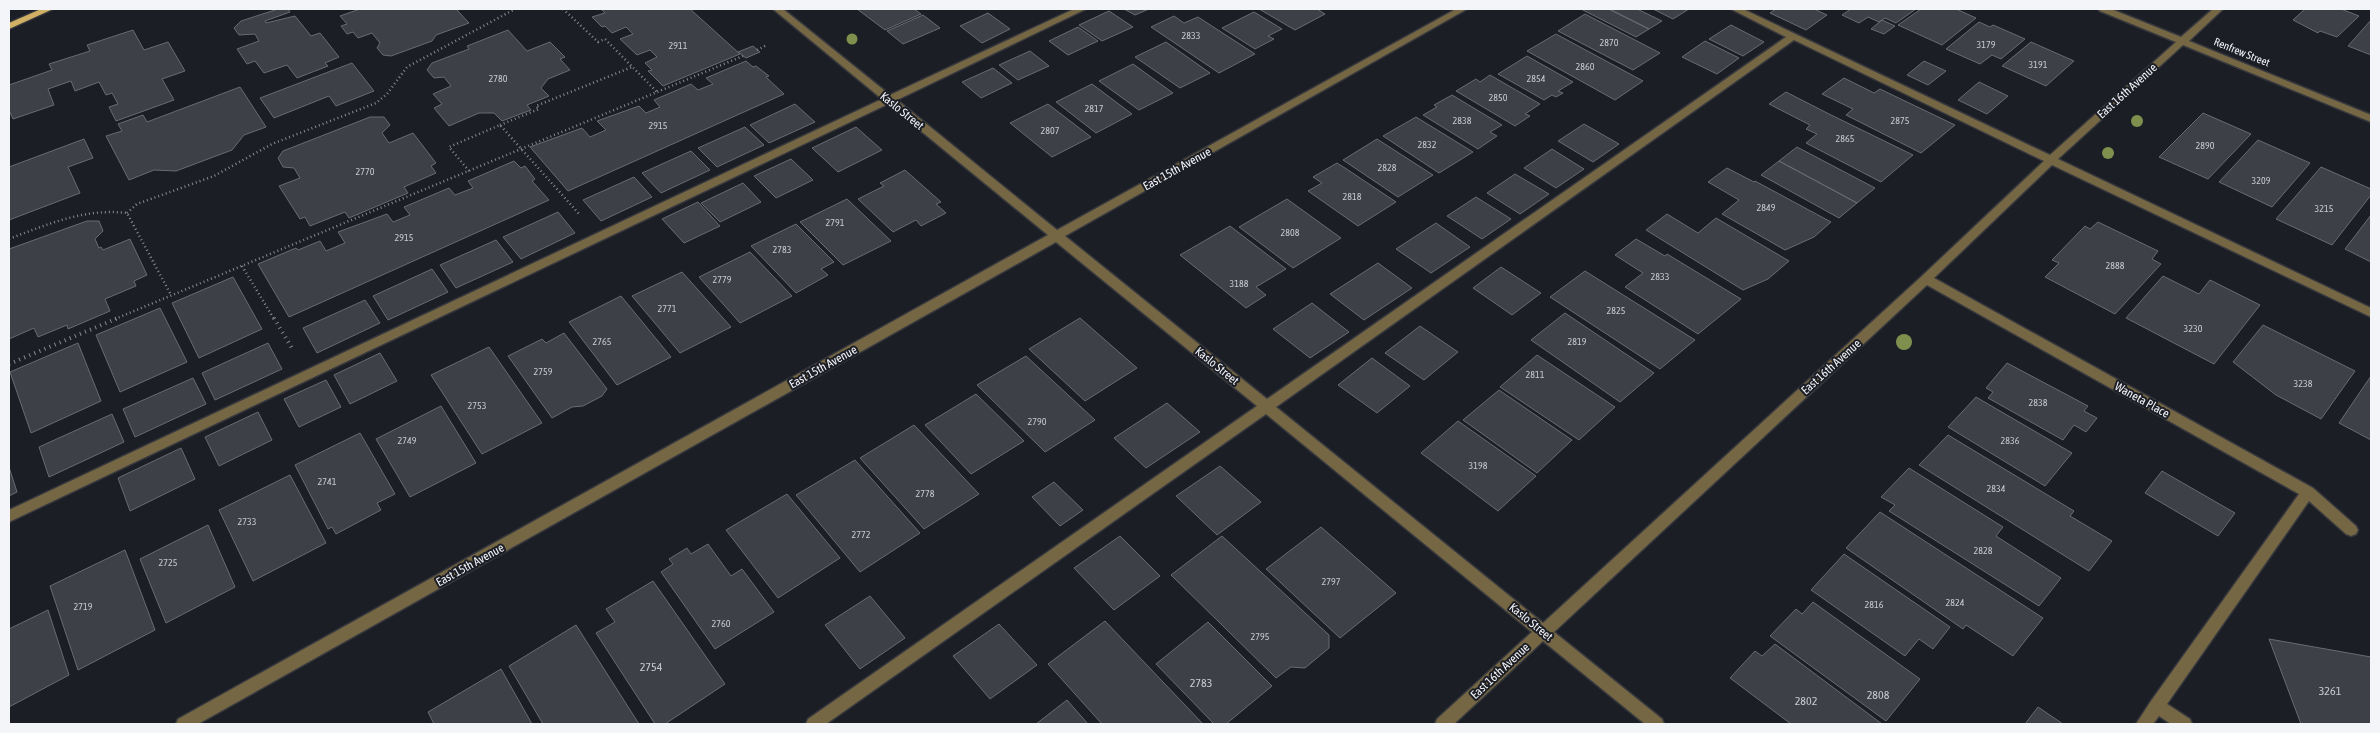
<svg xmlns="http://www.w3.org/2000/svg" width="2380" height="733" viewBox="0 0 2380 733" font-family="'Asap Condensed',sans-serif">
	<style>
		.building { fill: #3d4047; stroke: #686b73 }
		.lines { fill: none; stroke-linecap: round; stroke-linejoin: round }
		.minor-casing { stroke: #36383e; stroke-width: 3 }
		.major-casing { stroke: #36383e; stroke-width: 3 }
		.path-far1 { stroke: #898b90; stroke-width: 2.5; stroke-dasharray: 1 3; stroke-linecap: butt }
		.path { stroke: #898b90; stroke-width: 4; stroke-dasharray: 1 4.5; stroke-linecap: butt }
		.minor { fill: #766744; fill-rule: evenodd }
		.major { fill: #d0b164; fill-rule: evenodd }
		.tree { fill: #7f8f4e }
		.labels { text-anchor: middle; stroke-width: 4; stroke-linejoin: round; paint-order: stroke }
		.number-label { font-size: 10px; fill: #c6c8cc }
		.far-street-label { font-size: 11px; fill: #f3f5f9; stroke: #1c1e25 }
		.street-label { font-size: 12px; fill: #f3f5f9; stroke: #1c1e25 }
		.near-number-label { font-size: 12px; fill: #c6c8cc }
	</style>
	<rect width="100%" height="100%" fill="#1c1e25"/>
	<path class="building" d="M278,9H288L290,12L265,21L266,23L295,16L311,36L320,33L339,57L325,63L328,66L297,78L287,65L264,73L255,61L247,64L237,49L259,41L255,34L239,35L234,28L241,21Z
		M360,9H456L469,23L436,35L432,41L391,56L383,55L377,48L380,43L372,33L358,38L353,32L347,34L341,26L347,24L340,16Z
		M601,9H690L740,54L663,86L648,71L652,70L645,63L657,57L650,50L637,55L620,39L633,34L626,27L612,33L605,26L602,27L592,17L605,13Z
		M857,9H914L921,14L885,30Z
		M1124,9H1149L1135,15Z
		M1259,9H1317L1325,14L1295,30Z
		M1581,9H1609L1649,29L1636,37Z
		M1609,9H1637L1662,21L1649,29Z
		M1653,9H1689L1673,19Z
		M1776,9H1814L1827,15L1806,30L1770,13Z
		M1851,9H1916L1896,23L1885,18L1879,22L1868,17L1859,23L1842,15Z
		M1921,9H1956L1976,18L1942,45L1898,25Z
		M2305,9H2341L2359,16L2337,37L2320,31L2318,33L2293,20Z
		M1109,11L1133,27L1102,41L1079,25Z
		M1254,12L1282,29L1268,36L1274,39L1255,49L1222,28Z
		M988,13L1010,29L982,43L960,26Z
		M1585,14L1660,53L1633,70L1558,31Z
		M923,15L940,28L903,44L887,31Z
		M1174,16L1184,23L1198,17L1255,54L1219,73L1151,27Z
		M1882,20L1895,26L1884,34L1871,29Z
		M2371,20V55L2348,46Z
		M1979,22L1990,27L1993,25L2025,39L2001,59L1992,55L1980,64L1946,49Z
		M1731,25L1764,42L1743,56L1709,39Z
		M1078,27L1098,41L1068,55L1049,41Z
		M133,30L144,50L168,42L185,71L162,79L174,100L116,121L109,107L118,104L112,93L106,95L99,82L75,91L71,81L48,89L54,105L13,119L9,110V85L52,70L49,64L90,51L87,45Z
		M508,30L527,51L550,42L565,57L560,59L570,70L548,79L541,88L549,96L527,105L531,110L502,121L494,113H479L449,126L434,108L442,104L433,94L451,86L444,77L434,78L427,70L432,63L469,49L467,46Z
		M1556,34L1643,81L1615,100L1527,51Z
		M1705,41L1739,58L1717,74L1682,57Z
		M1166,42L1210,73L1180,88L1135,57Z
		M2031,42L2074,61L2046,86L2002,66Z
		M753,46L760,52L746,58L738,52Z
		M1030,51L1049,66L1018,80L999,65Z
		M1527,56L1573,82L1558,91L1563,93L1556,97L1552,95L1544,100L1498,74Z
		M746,61L753,67L756,66L769,76L766,77L784,94L568,191L530,147L582,128L590,137L606,130L597,121L639,106L646,113L660,107L654,100L691,84L698,90L713,84L706,78Z
		M1924,61L1946,71L1928,85L1907,75Z
		M352,63L374,91L336,106L329,96L274,118L260,98Z
		M1133,64L1173,93L1139,110L1099,81Z
		M993,68L1012,83L981,98L962,82Z
		M1490,75L1540,104L1525,114L1530,116L1515,126L1456,91L1476,79L1480,82Z
		M1844,78L1874,93L1880,89L1955,125L1921,153L1846,115L1853,109L1822,94Z
		M1979,82L2008,96L1987,114L1958,100Z
		M1092,84L1132,114L1096,133L1056,102Z
		M240,87L266,127L244,135L232,150L176,171L154,170L129,180L106,136L122,131L118,124L143,115L147,122Z
		M1786,92L1827,113L1913,155L1881,182L1806,143L1817,134L1806,129L1810,125L1769,104Z
		M1452,95L1502,125L1490,132L1497,136L1478,149L1423,115L1437,107L1434,105Z
		M795,104L815,122L769,143L750,125Z
		M1048,104L1091,137L1052,157L1010,123Z
		M2203,113L2251,134L2208,179L2159,157Z
		M370,117H384L390,125L382,133L389,143L413,133L436,163L431,166L436,173L404,187L408,193L349,218L345,212L310,226L305,217L300,219L279,186L300,178L294,168L283,167L278,158L283,151Z
		M1416,117L1473,152L1439,173L1383,136Z
		M1584,124L1619,144L1593,162L1558,141Z
		M745,127L764,145L717,167L698,148Z
		M856,127L882,150L838,172L812,148Z
		M84,139L93,158L68,167L80,193L9,220V167Z
		M1377,139L1433,175L1398,197L1343,160Z
		M2258,140L2310,163L2272,207L2219,182Z
		M1797,147L1875,188L1857,203L1779,161Z
		M1552,149L1584,169L1556,188L1524,168Z
		M691,151L710,170L661,193L642,173Z
		M791,159L813,180L776,198L754,176Z
		M514,161L521,168L525,166L535,179L532,181L549,200L289,317L258,264L296,248L298,250L320,241L326,251L345,243L338,232L387,214L393,222L410,215L404,207L449,188L455,195L473,188L468,181Z
		M1779,161L1857,203L1839,218L1761,175Z
		M1337,163L1345,168L1396,202L1358,226L1308,191L1322,183L1313,177Z
		M2321,167L2371,189V195L2332,245L2276,219Z
		M1727,168L1754,182L1755,181L1831,222L1814,237L1785,250L1722,214L1739,200L1708,182Z
		M905,170L941,202L936,204L946,213L921,226L916,220L893,232L858,199L884,186L880,183Z
		M1515,174L1549,194L1520,214L1487,193Z
		M634,177L652,197L601,221L583,200Z
		M743,183L761,202L720,222L701,203Z
		M1476,197L1511,219L1482,239L1447,216Z
		M847,199L891,241L843,265L800,222Z
		M1287,199L1341,238L1293,268L1239,227Z
		M698,202L720,226L684,243L662,219Z
		M558,212L575,233L521,259L503,237Z
		M1667,214L1698,233L1716,218L1789,261L1768,279L1743,290L1646,230Z
		M2371,215V262L2345,249Z
		M87,221H99L103,231L95,239L99,248L101,247L103,250L130,239L147,275L134,281L136,286L105,299L110,311L68,329L67,325L38,337L34,328L9,339V249Z
		M2098,222L2158,251L2152,259L2161,264L2115,314L2045,277L2059,263L2052,260L2085,226L2090,229Z
		M1436,223L1470,247L1431,273L1396,249Z
		M796,224L834,262L821,269L828,275L796,293L751,246Z
		M1230,226L1286,269L1256,287L1266,295L1246,308L1180,255Z
		M1636,239L1665,256L1667,254L1741,299L1698,334L1625,287L1643,273L1615,255Z
		M496,240L513,262L456,288L440,265Z
		M750,252L792,296L740,323L699,277Z
		M1378,263L1412,288L1364,320L1330,294Z
		M1501,267L1541,293L1512,315L1473,288Z
		M432,269L448,292L388,320L373,296Z
		M1585,271L1695,340L1660,369L1550,297Z
		M682,272L731,327L680,353L632,296Z
		M2163,276L2199,294L2210,280L2260,305L2214,364L2126,318Z
		M233,277L262,329L199,358L172,303Z
		M621,296L671,357L617,385L569,322Z
		M365,300L380,323L317,353L303,328Z
		M1312,303L1349,332L1310,358L1273,329Z
		M160,308L187,362L120,392L96,335Z
		M1565,313L1654,373L1620,402L1531,340Z
		M1080,318L1137,368L1085,401L1029,349Z
		M2263,325L2355,371L2321,419L2276,395L2233,362Z
		M1420,326L1458,352L1424,380L1385,353Z
		M564,333L607,389L602,396L583,406L572,407L552,418L508,356L542,339L546,343Z
		M78,343L101,401L31,433L10,372Z
		M268,343L282,369L215,400L202,373Z
		M489,347L542,423L482,454L431,375Z
		M380,353L397,381L350,404L334,375Z
		M1537,355L1615,407L1579,440L1500,387Z
		M1026,356L1095,420L1045,452L977,385Z
		M1372,358L1410,386L1377,413L1338,385Z
		M2007,363L2088,406L2084,411L2097,418L2086,432L2074,425L2063,440L1988,398L1993,392L1986,388Z
		M2371,376V440L2339,423Z
		M193,378L206,404L135,437L123,409Z
		M326,380L341,407L299,427L284,399Z
		M1499,390L1572,440L1537,473L1463,420Z
		M976,394L1024,441L971,474L925,425Z
		M1976,397L2072,453L2045,486L1948,427Z
		M1167,403L1200,432L1146,468L1114,438Z
		M441,406L476,463L410,497L376,439Z
		M258,412L272,440L219,466L205,437Z
		M112,414L124,442L49,477L39,447Z
		M1458,421L1536,476L1498,511L1421,453Z
		M914,425L979,494L924,529L860,458Z
		M360,433L395,494L377,503L381,510L336,534L332,527L328,529L295,465Z
		M1948,435L2074,511L2070,516L2112,541L2089,571L1919,465Z
		M181,448L195,479L130,511L118,478Z
		M855,460L920,533L860,572L796,495Z
		M1220,466L1261,502L1217,535L1176,496Z
		M9,467L17,492L9,496Z
		M1909,468L2003,527L1996,536L2061,578L2039,606L1889,511L1895,505L1881,497Z
		M2162,471L2235,513L2218,536L2145,493Z
		M290,475L326,543L253,581L219,510Z
		M1054,482L1083,510L1060,526L1032,497Z
		M787,494L840,558L778,598L726,530Z
		M1880,512L2043,618L2013,656L1966,625L1963,629L1846,548Z
		M208,525L235,587L166,623L140,559Z
		M1321,527L1396,593L1340,638L1266,569Z
		M1120,536L1160,576L1114,610L1074,568Z
		M1222,536L1329,635V648L1305,668L1291,667L1276,678L1171,575Z
		M708,544L731,576L742,569L774,612L715,649L661,572L673,564L669,559L687,548L691,554Z
		M125,550L155,630L78,670L50,586Z
		M1844,554L1950,627L1933,649L1919,639L1905,656L1811,590Z
		M653,581L725,684L665,724H655L596,633L615,622L606,609Z
		M870,596L905,638L860,669L825,625Z
		M1813,602L1920,679L1886,721L1770,636L1796,609L1802,614Z
		M48,610L69,675L9,707V629Z
		M1105,621L1203,724H1102L1048,664Z
		M1208,622L1272,686L1226,724H1214L1156,664Z
		M999,624L1037,665L990,699L953,656Z
		M576,625L639,724H543L509,666Z
		M2269,639L2371,657V724H2301Z
		M1775,644L1882,724H1791L1730,678L1755,651L1762,656Z
		M501,669L532,724H434L428,712Z
		M1067,700L1088,724H1036Z
		M2038,707L2063,724H2025Z"/>
	<g class="lines">
		<defs>
			<path id="minor" d="M773,9H783L890,95L1074,9H1086L897,100L1057,230L1456,9H1467L1065,236L1267,399L1786,37L1731,9H1743L2050,155L2176,42L2100,11L2098,9H2111L2181,37L2213,9H2223L2189,41L2371,115V122L2183,45L2058,159L2371,308V317L2052,165L1934,278L2313,488L2356,526L2358,530L2356,534L2351,536L2346,534L2309,501L2167,704L2190,719L2192,724H2171L2159,716L2153,724H2136L2151,701L2299,494L1927,285L1554,632L1662,719L1664,724H1645L1543,641L1454,724H1435L1437,719L1532,632L1266,414L826,724H806L808,719L1257,406L1056,242L198,724H176L178,719L1048,235L888,104L9,522V510L882,99ZM1794,40L2044,161L1922,276L1543,623L1276,407Z"/>
			<path id="major" d="M41,9H53L9,29V23Z"/>
		</defs>
		<use href="#minor" class="minor-casing"/>
		<use href="#major" class="major-casing"/>
		<path class="path-far1" d="M563,9L598,42L605,39L657,92
			M757,50L767,45
			M500,125L539,109L536,106L632,67
			M469,171L449,147L500,125L580,215
			M127,213L137,204L214,176L272,144L376,103L387,94L407,67L515,9
			M9,239C48,224 85,208 127,213L171,295
			M242,266L274,319
			M115,319L743,56"/>
		<path class="path" d="M274,318L293,350
			M9,364L118,318"/>
		<use href="#minor" class="minor"/>
		<use href="#major" class="major"/>
	</g>
	<g class="tree">
		<circle cx="852" cy="39" r="5.5"/>
		<circle cx="2137" cy="121" r="6"/>
		<circle cx="2108" cy="153" r="6"/>
		<circle cx="1904" cy="342" r="8"/>
	</g>
	<g class="labels">
		<g class="number-label">
			<text x="1191" y="39">2833</text>
			<text x="1609" y="46">2870</text>
			<text x="1986" y="48">3179</text>
			<text x="678" y="49">2911</text>
			<text x="2038" y="68">3191</text>
			<text x="1585" y="70">2860</text>
			<text x="498" y="82">2780</text>
			<text x="1536" y="82">2854</text>
			<text x="1498" y="101">2850</text>
			<text x="1094" y="112">2817</text>
			<text x="1462" y="124">2838</text>
			<text x="1900" y="124">2875</text>
			<text x="658" y="129">2915</text>
			<text x="1050" y="134">2807</text>
			<text x="1845" y="142">2865</text>
			<text x="1427" y="148">2832</text>
			<text x="2205" y="149">2890</text>
			<text x="1387" y="171">2828</text>
			<text x="365" y="175">2770</text>
			<text x="2261" y="184">3209</text>
			<text x="1352" y="200">2818</text>
			<text x="1766" y="211">2849</text>
			<text x="2324" y="212">3215</text>
			<text x="835" y="226">2791</text>
			<text x="1290" y="236">2808</text>
			<text x="404" y="241">2915</text>
			<text x="782" y="253">2783</text>
			<text x="2115" y="269">2888</text>
			<text x="1660" y="280">2833</text>
			<text x="722" y="283">2779</text>
			<text x="1239" y="287">3188</text>
			<text x="667" y="312">2771</text>
			<text x="1616" y="314">2825</text>
			<text x="2193" y="332">3230</text>
			<text x="602" y="345">2765</text>
			<text x="1577" y="345">2819</text>
			<text x="543" y="375">2759</text>
			<text x="1535" y="378">2811</text>
			<text x="2303" y="387">3238</text>
			<text x="2038" y="406">2838</text>
			<text x="477" y="409">2753</text>
			<text x="1037" y="425">2790</text>
			<text x="407" y="444">2749</text>
			<text x="2010" y="444">2836</text>
			<text x="1478" y="469">3198</text>
			<text x="327" y="485">2741</text>
			<text x="1996" y="492">2834</text>
			<text x="925" y="497">2778</text>
			<text x="247" y="525">2733</text>
			<text x="861" y="538">2772</text>
			<text x="1983" y="554">2828</text>
			<text x="168" y="566">2725</text>
			<text x="1331" y="585">2797</text>
			<text x="1955" y="606">2824</text>
			<text x="1874" y="608">2816</text>
			<text x="83" y="610">2719</text>
			<text x="721" y="627">2760</text>
			<text x="1260" y="640">2795</text>
		</g>
		<g class="far-street-label">
			<text transform="translate(2242 52) rotate(22)" y="4">Renfrew Street</text>
		</g>
		<g class="street-label">
			<text transform="translate(2127 91) rotate(-42)" y="4">East 16th Avenue</text>
			<text transform="translate(902 111) rotate(39)" y="4">Kaslo Street</text>
			<text transform="translate(1177 169) rotate(-29)" y="4">East 15th Avenue</text>
			<text transform="translate(1217 366) rotate(39)" y="4">Kaslo Street</text>
			<text transform="translate(823 367) rotate(-29)" y="4">East 15th Avenue</text>
			<text transform="translate(1831 367) rotate(-42)" y="4">East 16th Avenue</text>
			<text transform="translate(2142 400) rotate(29)" y="4">Waneta Place</text>
			<text transform="translate(470 565) rotate(-29)" y="4">East 15th Avenue</text>
			<text transform="translate(1531 622) rotate(39)" y="4">Kaslo Street</text>
			<text transform="translate(1500 671) rotate(-43)" y="4">East 16th Avenue</text>
		</g>
		<g class="near-number-label">
			<text x="651" y="671">2754</text>
			<text x="1201" y="687">2783</text>
			<text x="2330" y="695">3261</text>
			<text x="1878" y="699">2808</text>
			<text x="1806" y="705">2802</text>
		</g>
	</g>
	<rect width="2380" height="733" fill="none" stroke="#f3f5f9" stroke-width="20"/>
</svg>
